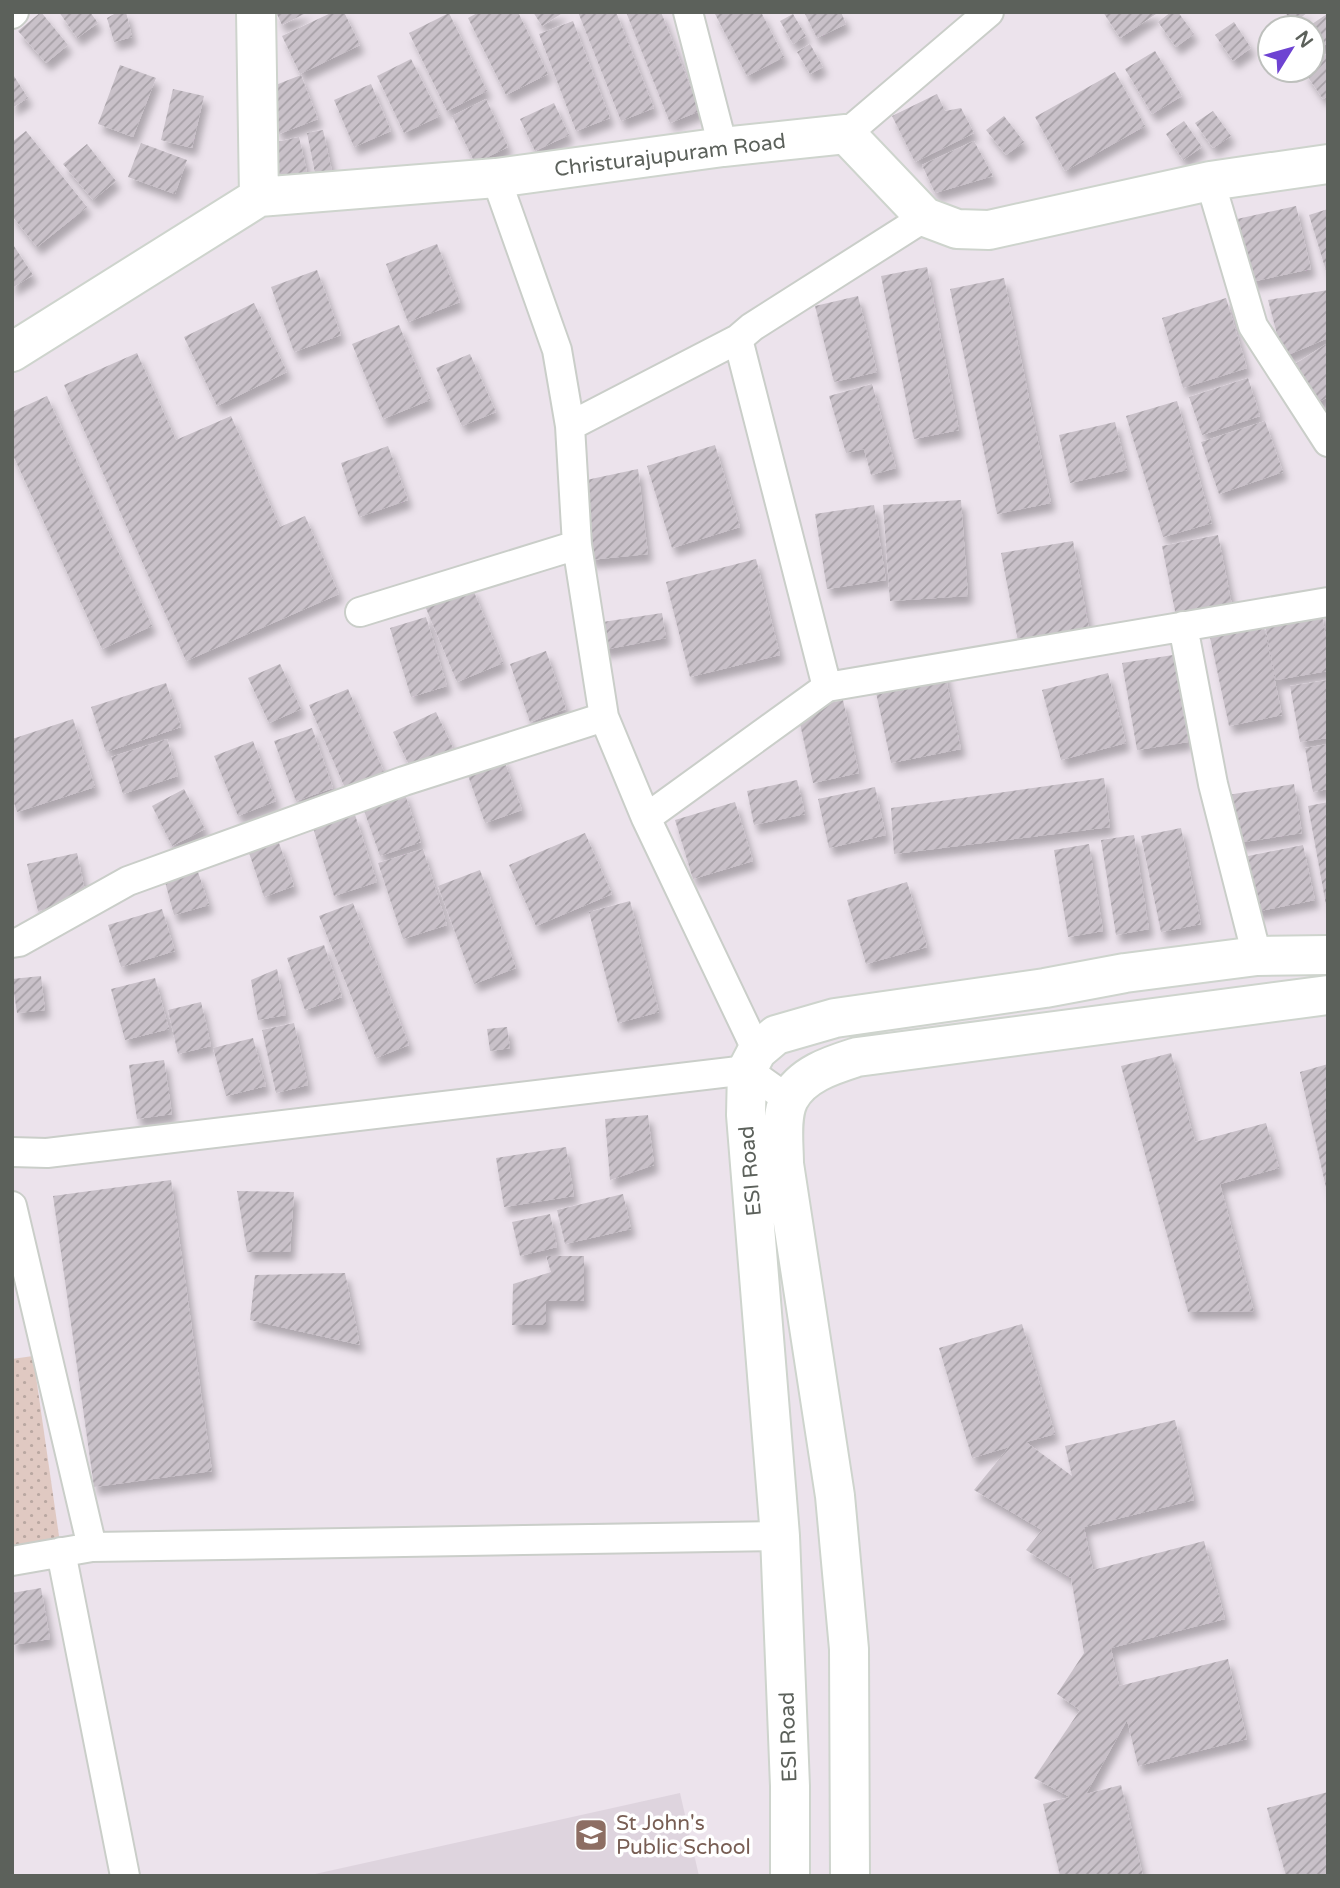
<svg xmlns="http://www.w3.org/2000/svg" width="1340" height="1888" viewBox="0 0 1340 1888" font-family="'Varela Round',sans-serif">
	<style>
		.education { fill: #ded4de }
		.grass { fill: url(#grass-dots) }
		.building { fill: url(#building-hatch); filter: url(#shadow) }
		.lines { fill: none; stroke-linecap: round; stroke-linejoin: round }
		.street-casing { stroke: #cacec9; stroke-width: 32 }
		.secondary-casing { stroke: #ced4cd; stroke-width: 42 }
		.street { stroke: #fff; stroke-width: 28 }
		.secondary { stroke: #fff; stroke-width: 38 }
		.labels { text-anchor: middle; stroke-width: 7; stroke-linejoin: round; paint-order: stroke }
		.street-label { font-size: 21px; fill: #5c615b; stroke: #fff }
		.education-label { font-size: 21px; fill: #785e54; stroke: #fff; text-anchor: start }
	</style>
	<defs>
		<pattern id="grass-dots" width="8" height="8" patternUnits="userSpaceOnUse" patternTransform="scale(1.75)"><rect width="8" height="8" fill="#e0c9c2"/><path d="M2 2h.1M6 6h.1" fill="none" stroke="#b9a7a1" stroke-width="1.8" stroke-linecap="round"/></pattern>
		<pattern id="building-hatch" width="6" height="6" patternUnits="userSpaceOnUse" patternTransform="scale(1.75)"><rect width="6" height="6" fill="#c9c1c9"/><path d="M-1 1l2-2M0 6l6-6M5 7l2-2" fill="none" stroke="#a6a0a6"/></pattern>
		<filter id="shadow"><feDropShadow dx="4.5" dy="8" stdDeviation="3.5" flood-color="#0004"/></filter>
	</defs>
	<rect width="100%" height="100%" fill="#ece3ec"/>
	<path class="education" d="M680,1793L699,1876H306Z"/>
	<path class="grass" d="M33,1356L60,1543L12,1547V1359Z"/>
	<path class="building" d="M41,12L68,45L46,63L18,31Z
		M59,12H90L98,23L77,38Z
		M118,12H126L132,37L114,42L107,18Z
		M276,12H308L282,25Z
		M333,12H344L360,45L300,74L282,36Z
		M479,12H518L548,74L506,95L468,18Z
		M533,12H564L542,26Z
		M578,12H616L654,108L621,121Z
		M626,12H661L700,111L670,123Z
		M714,12H761L784,57L747,76Z
		M804,12H841L846,24L817,38Z
		M1103,12H1159L1120,38Z
		M1171,12H1178L1194,34L1176,47L1158,22Z
		M1285,12H1308L1293,24Z
		M449,13L487,91L447,111L409,33Z
		M793,14L806,36L793,44L780,21Z
		M1327,14L1328,43L1312,53V28H1306Z
		M573,21L610,118L576,131L539,34Z
		M1234,22L1251,48L1233,61L1215,35Z
		M810,44L823,67L810,74L797,52Z
		M1155,51L1182,96L1152,114L1125,69Z
		M1328,53V96L1323,99L1303,70H1312V63Z
		M411,59L440,116L404,133L377,76Z
		M120,65L156,78L133,137L98,124Z
		M1115,72L1145,126L1065,171L1035,117Z
		M12,73L28,98L12,108Z
		M301,75L318,119L279,134L263,90Z
		M371,84L391,131L354,147L334,100Z
		M173,89L204,96L192,148L161,140Z
		M937,94L945,111L961,108L974,133L915,162L892,116Z
		M486,99L508,147L475,163L452,116Z
		M554,103L569,135L535,151L520,119Z
		M1213,111L1231,136L1213,148L1195,123Z
		M1004,116L1024,142L1006,155L986,130Z
		M1184,121L1202,147L1183,160L1166,134Z
		M323,130L334,180L317,183L307,133Z
		M26,131L87,207L37,247L12,216V142Z
		M299,137L308,177L272,185L263,145Z
		M974,141L993,176L935,193L922,165Z
		M141,143L187,160L175,194L128,177Z
		M87,144L116,181L93,200L63,164Z
		M1296,206L1311,269L1251,282L1237,219Z
		M1328,209V274H1327L1309,215Z
		M12,243L33,275L12,288Z
		M437,244L460,302L408,322L386,264Z
		M927,267L959,430L914,439L881,276Z
		M317,270L341,335L294,352L271,287Z
		M1004,278L1051,503L997,514L950,289Z
		M1328,290V338L1283,357L1268,300Z
		M858,296L877,372L834,382L815,306Z
		M1226,298L1247,368L1183,388L1162,318Z
		M254,303L287,372L217,406L184,337Z
		M399,325L430,400L383,419L352,344Z
		M1328,343V397L1313,405L1292,366Z
		M137,353L176,440L231,416L280,527L305,516L339,594L186,661L64,385Z
		M470,354L496,412L462,426L436,368Z
		M1248,378L1260,416L1202,435L1189,397Z
		M872,384L896,468L871,475L864,449L846,453L829,396Z
		M47,396L152,626L102,649L12,453V412Z
		M1177,401L1212,523L1163,537L1126,416Z
		M1265,421L1283,472L1219,494L1201,442Z
		M1115,422L1127,470L1070,483L1059,435Z
		M715,445L740,527L672,548L647,466Z
		M388,446L408,500L359,517L341,463Z
		M638,469L648,554L590,560L577,482Z
		M961,500L968,596L890,601L883,505Z
		M874,505L886,580L827,589L815,514Z
		M1218,535L1232,605L1176,616L1162,546Z
		M1073,541L1089,629L1018,641L1001,553Z
		M756,559L780,655L690,677L666,582Z
		M472,587L503,663L457,682L425,606Z
		M1321,611L1328,646V671L1276,680L1265,625Z
		M662,613L666,638L603,650L596,623Z
		M426,617L447,686L411,697L390,628Z
		M1263,622L1282,715L1229,726L1209,633Z
		M546,651L566,709L530,722L510,664Z
		M1173,655L1188,742L1137,750L1122,663Z
		M280,664L301,709L269,723L248,678Z
		M944,669L961,749L891,763L874,683Z
		M1108,673L1126,743L1061,760L1042,690Z
		M1328,680V738L1300,742L1290,686Z
		M166,683L181,727L106,752L91,707Z
		M348,689L384,772L345,788L309,705Z
		M843,700L859,773L813,783L797,710Z
		M436,712L453,748L410,767L393,732Z
		M73,719L95,787L17,812L12,797V739Z
		M312,728L333,788L296,801L274,741Z
		M167,739L178,776L123,794L111,757Z
		M253,741L276,801L238,816L214,756Z
		M1328,744V789L1313,792L1305,748Z
		M503,757L522,810L485,823L466,770Z
		M1104,778L1110,827L894,854L891,808Z
		M797,780L805,814L754,825L747,791Z
		M1294,784L1302,833L1237,843L1228,795Z
		M875,787L886,835L829,848L818,799Z
		M184,789L205,829L172,846L152,806Z
		M404,791L421,842L380,856L362,805Z
		M735,802L753,861L693,879L675,820Z
		M1328,802V905H1326L1308,806Z
		M355,815L377,882L334,896L313,828Z
		M1181,828L1201,924L1161,932L1141,836Z
		M585,833L612,894L536,926L509,865Z
		M1134,835L1149,929L1116,935L1101,840Z
		M279,843L294,886L264,897L249,853Z
		M1089,844L1103,931L1068,937L1054,850Z
		M1303,845L1315,900L1255,912L1243,857Z
		M423,849L447,925L403,939L378,863Z
		M77,853L87,900L38,911L27,864Z
		M480,870L516,968L474,984L438,886Z
		M198,872L209,905L174,915L165,882Z
		M907,882L927,947L866,964L847,900Z
		M630,901L659,1012L618,1023L589,912Z
		M353,903L409,1045L376,1058L319,916Z
		M162,909L175,951L121,967L108,925Z
		M324,945L342,997L305,1010L287,958Z
		M277,969L286,1015L258,1020L251,980Z
		M41,976L45,1010L17,1013L12,979Z
		M155,978L169,1029L125,1040L111,989Z
		M201,1002L211,1046L178,1054L168,1010Z
		M294,1023L308,1085L276,1093L262,1030Z
		M507,1027L510,1048L490,1051L487,1029Z
		M253,1038L266,1086L226,1096L213,1048Z
		M1171,1053L1195,1142L1266,1123L1279,1168L1220,1184L1254,1311L1188,1312L1121,1066Z
		M164,1060L172,1114L137,1119L129,1065Z
		M1328,1064V1192H1327L1300,1072Z
		M648,1115L654,1165L610,1180L605,1119Z
		M566,1147L574,1196L504,1207L496,1158Z
		M171,1180L212,1471L94,1487L53,1196Z
		M237,1191L294,1192L290,1252H247Z
		M623,1194L631,1229L565,1244L557,1210Z
		M550,1214L557,1247L520,1256L512,1222Z
		M546,1256H584V1301H546V1325H512L513,1284L551,1272Z
		M345,1273L360,1345L250,1320L255,1275Z
		M1022,1324L1055,1434L1026,1442L1072,1476L1065,1446L1175,1420L1194,1500L1084,1527L1093,1570L1204,1541L1225,1619L1111,1648L1119,1686L1228,1659L1247,1739L1138,1766L1127,1720L1086,1794L1121,1785L1143,1876H1060L1043,1804L1070,1797L1034,1778L1080,1710L1057,1694L1084,1653L1071,1578L1026,1550L1042,1530L974,1490L1009,1447L972,1458L939,1348Z
		M41,1588L50,1639L12,1645V1593Z
		M1328,1792V1876H1286L1267,1808Z"/>
	<g class="lines">
		<defs>
			<path id="street" d="M688,12L723,147
				M12,14L14,12
				M846,134L989,12
				M496,178L557,350L570,426L577,545L604,717L646,818L757,1051
				M1210,181L1253,326L1328,442
				M738,339L827,687
				M570,426L738,339L752,327L925,217
				M360,612L577,545
				M1183,626L1213,784L1257,956
				M646,818L827,687L1328,602
				M12,943L19,942L128,881L404,781L604,717
				M12,1152L47,1153L747,1070L789,1100
				M12,1206L92,1547
				M61,1552L125,1876
				M12,1561L92,1547L780,1536"/>
			<path id="secondary" d="M256,12L259,197
				M12,352L259,197L496,178L723,147L846,134L925,217L957,229L989,230L1210,181L1328,164
				M790,1876V1786L780,1536L746,1115L747,1070L757,1051L776,1035L835,1018L1045,988L1125,973L1257,956L1328,955
				M850,1876L849,1649L835,1496L784,1164C784,1145 780,1117 789,1099C802,1074 832,1065 857,1057L1328,995"/>
		</defs>
		<use href="#street" class="street-casing"/>
		<use href="#secondary" class="secondary-casing"/>
		<use href="#street" class="street"/>
		<use href="#secondary" class="secondary"/>
	</g>
	<defs>
		<symbol id="school-square" viewBox="-11 -11 22 22"><rect x="-9" y="-9" width="18" height="18" rx="4" fill="#8d6e63" stroke="#fff"/><path d="M0-5L7-2L0 1L-7-2ZM-4 1L0 2.5L4 1V4Q0 6-4 4Z" fill="#fff"/></symbol>
	</defs>
	<g fill-rule="evenodd">
		<use href="#school-square" x="572" y="1816" width="38" height="38"/>
	</g>
	<g class="labels">
		<g class="street-label">
			<text transform="translate(670 155) rotate(-7)" y="7">Christurajupuram Road</text>
			<text transform="translate(750 1171) rotate(-95)" y="7">ESI Road</text>
			<text transform="translate(788 1737) rotate(-92)" y="7">ESI Road</text>
		</g>
		<g class="education-label">
			<text x="616" y="1830">St John's<tspan x="616" dy="24">Public School</tspan></text>
		</g>
	</g>
	<rect width="1340" height="1888" fill="none" stroke="#5c615b" stroke-width="28"/>
	<g transform="translate(1291 49) rotate(53)"><circle r="33" fill="#ffffff" stroke="#bec0bd" stroke-width="2"/>
	<path d="M0-5L12 26L0 18L-12 26Z" fill="#6e43d2"/>
	<text y="-10" font-size="19" font-weight="bold" text-anchor="middle" fill="#5c615b">N</text>
	</g>
</svg>
